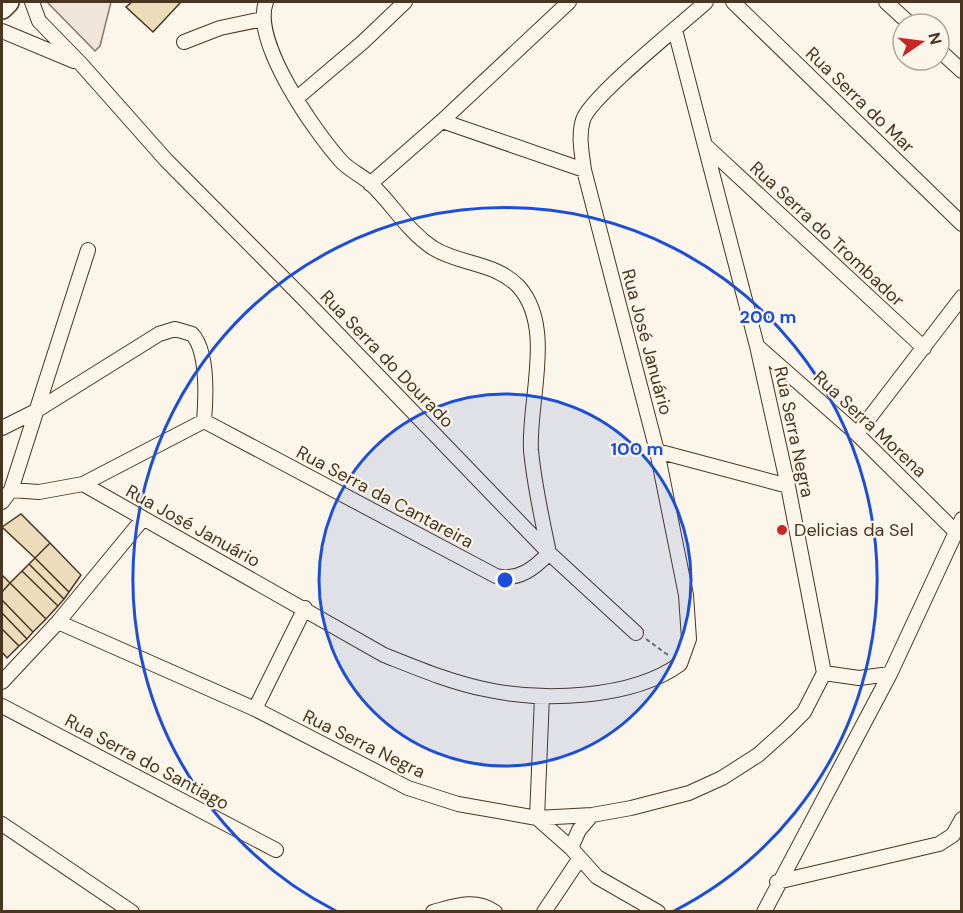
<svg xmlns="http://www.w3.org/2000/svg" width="963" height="913" viewBox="0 0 963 913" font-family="'DM Sans',sans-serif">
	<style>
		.green { fill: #ede6d9; stroke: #887966; stroke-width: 1.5 }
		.building { fill: #ecdcbc; stroke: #4a3520; stroke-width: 1.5 }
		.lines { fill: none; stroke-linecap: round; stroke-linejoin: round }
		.minor-casing { stroke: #4a3520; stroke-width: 16 }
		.highway-casing { stroke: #4a3520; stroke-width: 24 }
		.path { stroke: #7f6f5c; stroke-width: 2; stroke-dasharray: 4.5 3; stroke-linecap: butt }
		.minor { stroke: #fbf6e9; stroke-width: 14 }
		.highway { stroke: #fbf6e9; stroke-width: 21 }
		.ring { fill: none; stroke: #1d4ed8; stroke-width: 3 }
		.poi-dot { fill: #c62828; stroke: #fbf6e9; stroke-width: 2 }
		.labels { text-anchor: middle; stroke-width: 4.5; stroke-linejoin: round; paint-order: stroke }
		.street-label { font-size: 18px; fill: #4a3520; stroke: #fbf6e9 }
		.poi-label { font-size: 18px; fill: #4a3520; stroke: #fbf6e9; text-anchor: start }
		.centre { fill: #1d4ed8; stroke: #fbf6e9; stroke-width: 3 }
		.ring-label { font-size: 18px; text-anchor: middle; font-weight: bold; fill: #1d4ed8; stroke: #fbf6e9; stroke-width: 4.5; stroke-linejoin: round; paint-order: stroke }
	</style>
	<rect width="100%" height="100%" fill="#fbf6e9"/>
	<path class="green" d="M47,2H111L100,46L95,51Z"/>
	<path class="building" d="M132,2H181L153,32L126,7Z
		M21,514L50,543L35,558L2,527Z
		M50,543L81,575L69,592L35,558Z
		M35,558L69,592L64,599L29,564Z
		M29,564L64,599L58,606L22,571Z
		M22,571L58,606L46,619L10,583Z
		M2,575L10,583L2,592Z
		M10,583L46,619L33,632L2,600V592Z
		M2,600L33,632L27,639L2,613Z
		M2,613L27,639L19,646L2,629Z
		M2,629L19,646L7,658L2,652Z"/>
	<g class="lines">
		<defs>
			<path id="minor" d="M32,2L39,21L81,64L166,160L305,300L549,553L636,633
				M266,2C251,41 315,132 341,161C349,170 361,175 370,183C393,204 406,230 433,248C460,265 496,262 519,287C555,328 528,401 531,450C534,484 542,519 549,553
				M733,2L962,224
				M886,2L910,24
				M2,31L74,61
				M184,42L220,28L263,19
				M939,50L962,71
				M297,98L363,42L405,2
				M442,121L584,170
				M706,146L924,348
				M370,184L442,121L569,2
				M757,346L857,434L956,532
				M204,421L496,576C518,581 534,569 549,553
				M2,428L34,412L159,334L175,329L192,334C208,351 206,398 204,421
				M857,434L962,297
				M657,451L788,486
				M83,484L384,655C417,668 450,682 484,689C542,702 632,699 680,664L689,639L686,595L657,451L584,170C582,154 578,136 583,120C589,98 683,23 706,2
				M11,490L39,492L83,484L204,421
				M2,502L11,490L88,250
				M58,622L255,709L408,788L458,804L537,818L592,815L631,808L689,793L722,778L758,755L787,729L804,712L824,673L788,486L757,346L675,30
				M824,673L859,678L890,674
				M2,682L58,622L142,520
				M2,706L276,850
				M255,709L305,608
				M537,818L571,848L597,877L658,912
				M537,818L542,696
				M2,824L132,912
				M571,848L579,830L592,815
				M777,882L939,844L953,835L962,819
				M433,912C455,906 475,898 495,912
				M544,912L580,858
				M764,912L890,674L962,519"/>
			<path id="highway" d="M2,8L8,2"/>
		</defs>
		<use href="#minor" class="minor-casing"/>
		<use href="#highway" class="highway-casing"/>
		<path class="path" d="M646,639L668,655"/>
		<use href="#minor" class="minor"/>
		<use href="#highway" class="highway"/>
	</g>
	<circle cx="505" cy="580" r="186" fill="#1d4ed8" fill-opacity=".12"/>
	<g class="ring">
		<circle cx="505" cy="580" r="186"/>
		<path d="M336 911A372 372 0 1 1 674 911"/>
	</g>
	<circle class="poi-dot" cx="782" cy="530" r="6"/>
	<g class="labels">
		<g class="street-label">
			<text transform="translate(860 100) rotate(44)" y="6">Rua Serra do Mar</text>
			<text transform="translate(827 234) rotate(43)" y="6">Rua Serra do Trombador</text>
			<text transform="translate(647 342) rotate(75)" y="6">Rua José Januário</text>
			<text transform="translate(387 359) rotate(46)" y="6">Rua Serra do Dourado</text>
			<text transform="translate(870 424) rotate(43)" y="6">Rua Serra Morena</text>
			<text transform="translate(794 432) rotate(78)" y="6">Rua Serra Negra</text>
			<text transform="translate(385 497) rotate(28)" y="6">Rua Serra da Cantareira</text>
			<text transform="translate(193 526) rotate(29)" y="6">Rua José Januário</text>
			<text transform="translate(364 744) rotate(26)" y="6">Rua Serra Negra</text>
			<text transform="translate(147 762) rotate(28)" y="6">Rua Serra do Santiago</text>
		</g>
		<g class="poi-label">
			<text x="794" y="536">Delicias da Sel</text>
		</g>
	</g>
	<circle cx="505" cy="580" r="9" class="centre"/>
	<g class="ring-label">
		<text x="768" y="323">200 m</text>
		<text x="637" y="455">100 m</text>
	</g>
	<rect width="963" height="913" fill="none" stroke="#4a3520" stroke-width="6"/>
	<g transform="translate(921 42) rotate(76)"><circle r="28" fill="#fbf6e9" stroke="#b4a999" stroke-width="1.5"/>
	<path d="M0-4.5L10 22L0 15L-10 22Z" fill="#c62828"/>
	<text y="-9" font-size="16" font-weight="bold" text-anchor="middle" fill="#4a3520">N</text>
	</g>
</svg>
